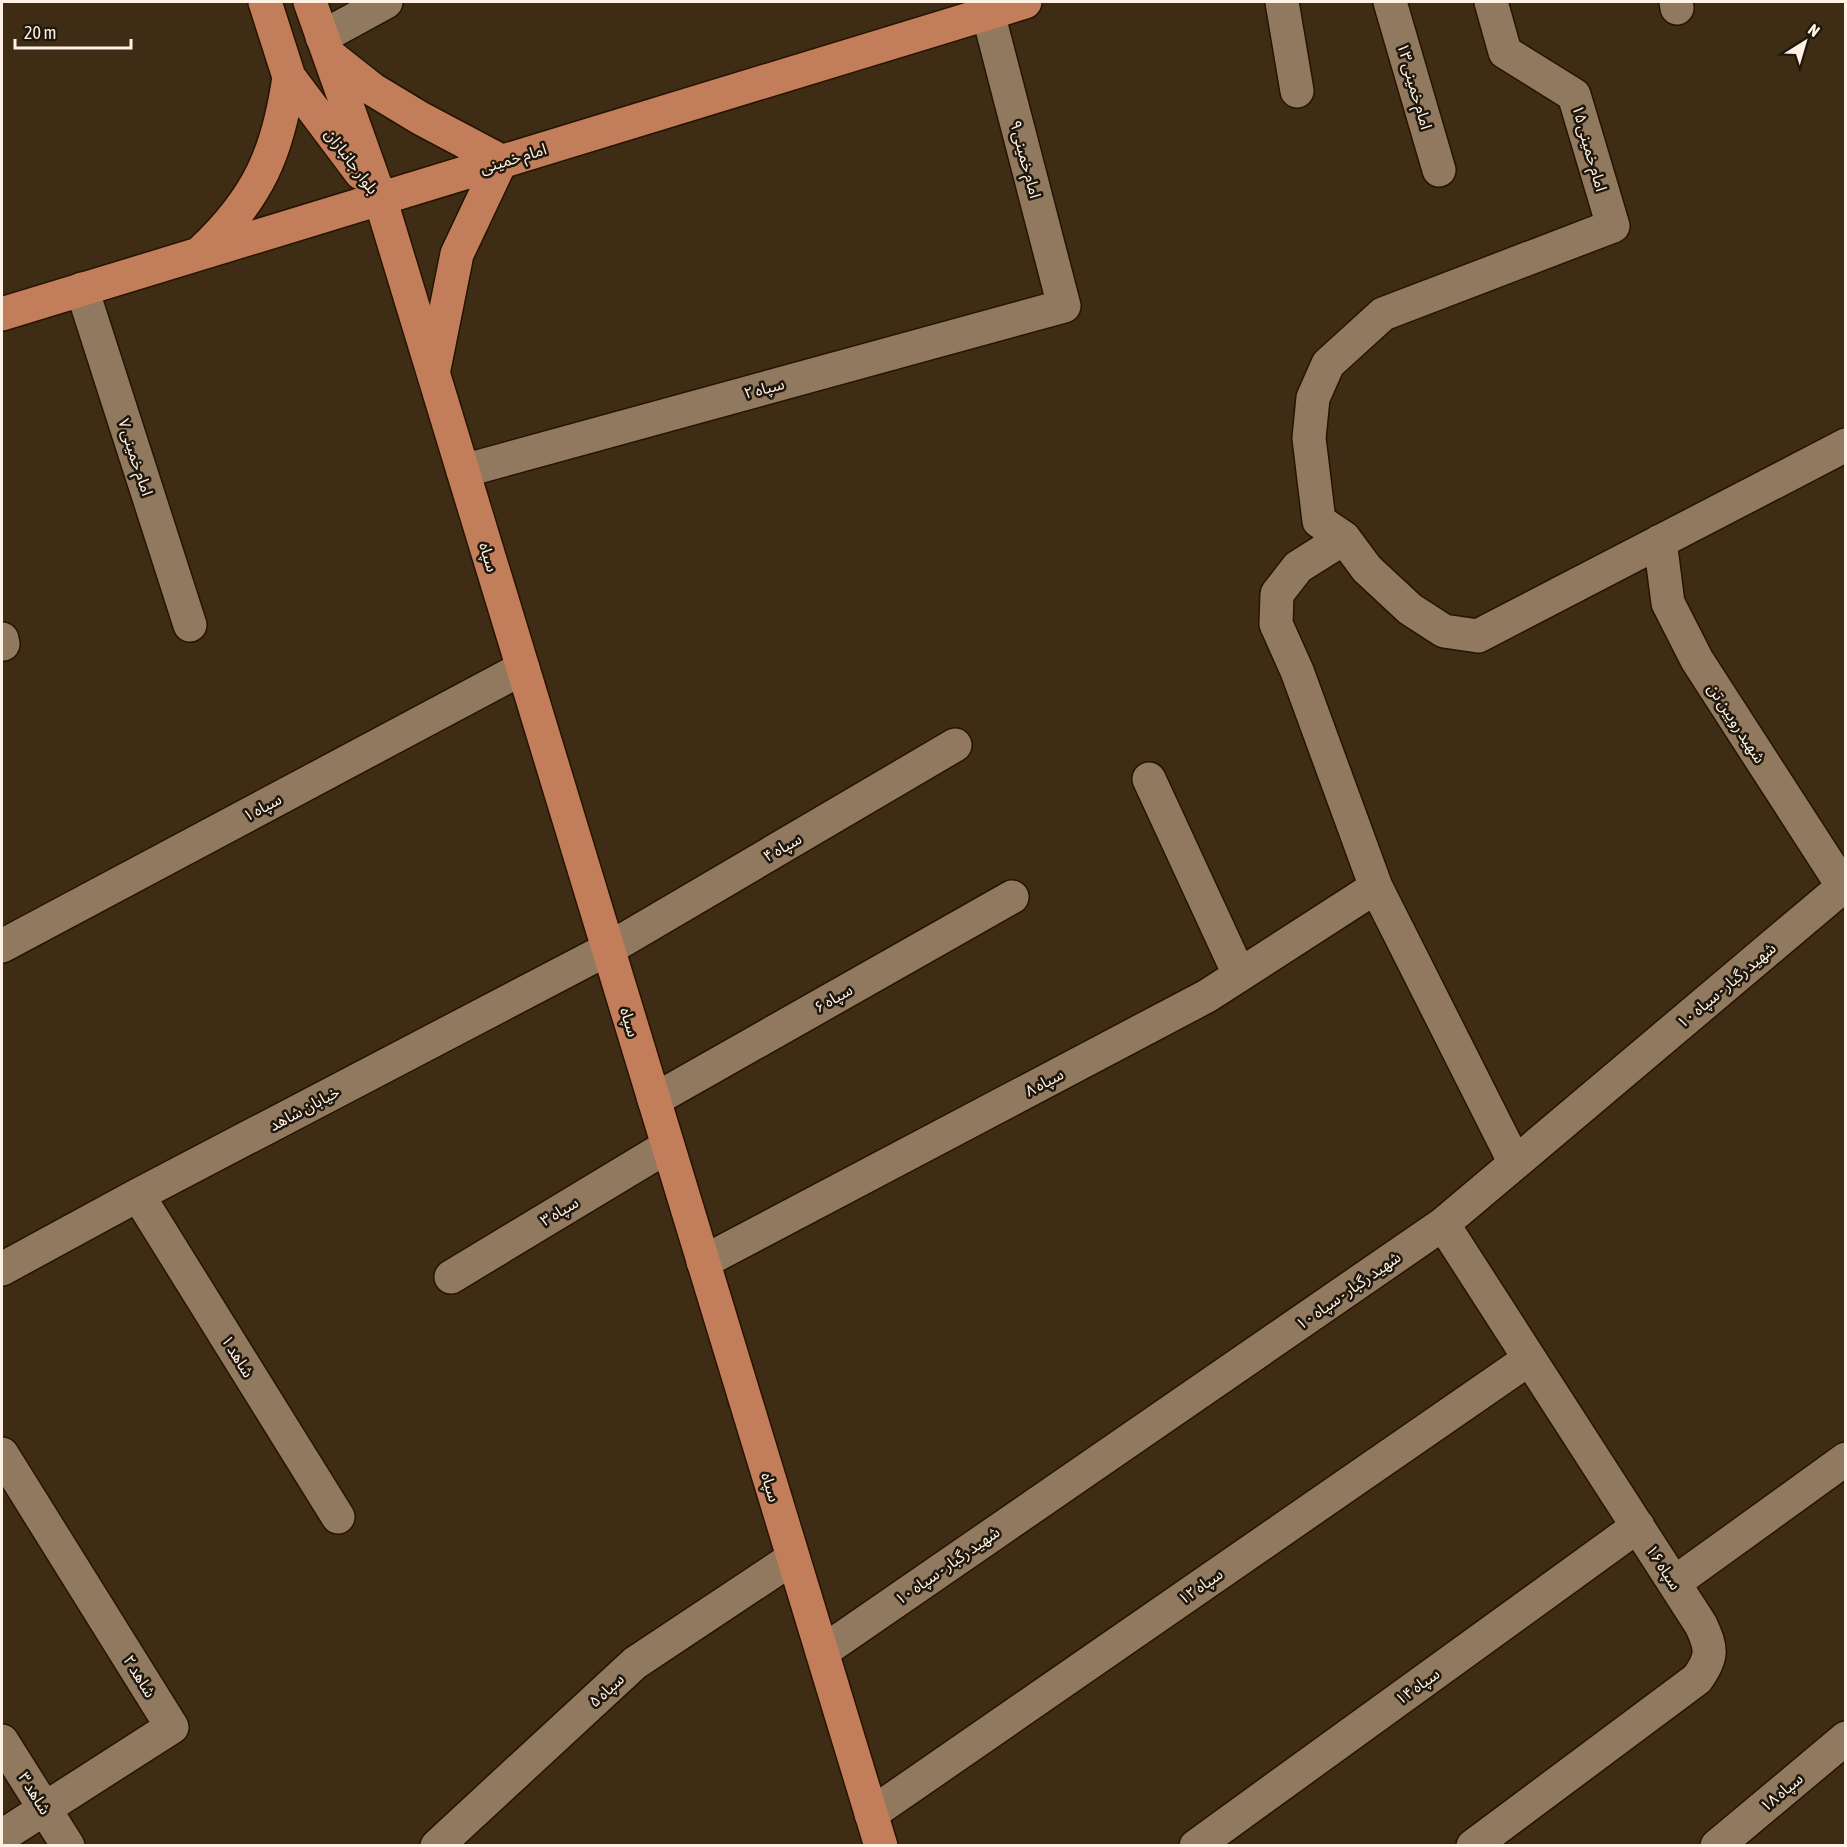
<svg xmlns="http://www.w3.org/2000/svg" width="1847" height="1847" viewBox="0 0 1847 1847" font-family="'Asap Condensed','Noto Sans Arabic',sans-serif">
	<style>
		.lines { fill: none; stroke-linecap: round; stroke-linejoin: round }
		.minor-casing { stroke: #261400; stroke-width: 36 }
		.major-casing { stroke: #261400; stroke-width: 36 }
		.minor { stroke: #90795f; stroke-width: 33 }
		.major { stroke: #c27d5b; stroke-width: 33 }
		.labels { text-anchor: middle; stroke-width: 5; stroke-linejoin: round; paint-order: stroke }
		.street-label { font-size: 16px; fill: #fff2e4; stroke: #1f170c }
	</style>
	<rect width="100%" height="100%" fill="#3f2c14"/>
	<g class="lines">
		<defs>
			<path id="minor" d="M1282,2L1297,91
				M1390,2L1439,170
				M1491,2L1505,52L1574,95L1613,226L1383,314L1328,364L1313,398L1309,438L1319,521L1344,538L1367,569L1410,609L1444,631L1478,636L1846,445
				M1676,2L1677,8
				M322,37L386,2
				M82,289L190,625
				M463,471L1064,306L988,13
				M1344,538L1298,567L1277,594L1276,624L1297,671L1376,887L1515,1163
				M1660,541L1668,603L1697,660L1846,891
				M2,639L3,644
				M1149,779L1239,974
				M2,946L523,668
				M654,1100L1012,897
				M138,1195L338,1517
				M1443,1224L1701,1625C1712,1649 1713,1657 1697,1679L1473,1846
				M703,1262L1207,996L1376,887
				M2,1269L138,1195L608,949L955,745
				M451,1277L668,1146
				M2,1454L172,1727L2,1836
				M1674,1583L1846,1459
				M822,1652L1443,1224L1846,884
				M2,1741L68,1846
				M871,1814L1529,1359
				M437,1846L635,1663L793,1558
				M1196,1846L1638,1526
				M1717,1846L1846,1738"/>
			<path id="major" d="M265,2L289,77L361,173
				M310,2L380,198L881,1846
				M329,55L372,89L420,118L501,161L457,254L434,369
				M202,251C258,198 278,153 289,77
				M2,314L1025,2"/>
		</defs>
		<use href="#minor" class="minor-casing"/>
		<use href="#major" class="major-casing"/>
		<use href="#minor" class="minor"/>
		<use href="#major" class="major"/>
	</g>
	<g class="labels">
		<g class="street-label">
			<text transform="translate(1415 86) rotate(74)" y="6">امام خمینی ۱۳</text>
			<text transform="translate(1590 148) rotate(74)" y="6">امام خمینی ۱۵</text>
			<text transform="translate(513 158) rotate(-17)" y="6">امام خمینی</text>
			<text transform="translate(1026 159) rotate(75)" y="6">امام خمینی ۹</text>
			<text transform="translate(352 161) rotate(53)" y="6">بلوار جانبازان</text>
			<text transform="translate(764 388) rotate(-15)" y="6">سپاه ۲</text>
			<text transform="translate(136 457) rotate(72)" y="6">امام خمینی ۷</text>
			<text transform="translate(489 557) rotate(73)" y="6">سپاه</text>
			<text transform="translate(1737 723) rotate(57)" y="6">شهید رویین تن</text>
			<text transform="translate(262 807) rotate(-28)" y="6">سپاه ۱</text>
			<text transform="translate(782 847) rotate(-30)" y="6">سپاه ۴</text>
			<text transform="translate(1726 985) rotate(-40)" y="6">شهید رگبار - سپاه ۱۰</text>
			<text transform="translate(833 998) rotate(-30)" y="6">سپاه ۶</text>
			<text transform="translate(630 1022) rotate(73)" y="6">سپاه</text>
			<text transform="translate(1044 1082) rotate(-28)" y="6">سپاه ۸</text>
			<text transform="translate(304 1108) rotate(-28)" y="6">خیابان شاهد</text>
			<text transform="translate(559 1211) rotate(-31)" y="6">سپاه ۳</text>
			<text transform="translate(1348 1290) rotate(-35)" y="6">شهید رگبار - سپاه ۱۰</text>
			<text transform="translate(238 1356) rotate(58)" y="6">شاهد ۱</text>
			<text transform="translate(771 1487) rotate(73)" y="6">سپاه</text>
			<text transform="translate(947 1565) rotate(-35)" y="6">شهید رگبار - سپاه ۱۰</text>
			<text transform="translate(1664 1567) rotate(57)" y="6">سپاه ۱۶</text>
			<text transform="translate(1200 1586) rotate(-35)" y="6">سپاه ۱۲</text>
			<text transform="translate(140 1676) rotate(58)" y="6">شاهد ۲</text>
			<text transform="translate(1417 1686) rotate(-36)" y="6">سپاه ۱۴</text>
			<text transform="translate(606 1690) rotate(-43)" y="6">سپاه ۵</text>
			<text transform="translate(1781 1792) rotate(-40)" y="6">سپاه ۱۸</text>
			<text transform="translate(35 1793) rotate(58)" y="6">شاهد ۳</text>
		</g>
	</g>
	<rect width="1847" height="1847" fill="none" stroke="#fff2e4" stroke-width="6"/>
	<g transform="translate(1805 42) rotate(37)" stroke="#1f170c" stroke-width="4.5" paint-order="stroke">
	<path d="M0-4.5L10 22L0 15L-10 22Z" fill="#fff2e4"/>
	<text y="-9" font-size="16" font-weight="bold" text-anchor="middle" fill="#fff2e4">N</text>
	</g>
	<path d="M15 39v9h116v-9" fill="none" stroke="#fff2e4" stroke-width="3"/>
	<text x="24" y="39" font-size="18" fill="#fff2e4" stroke="#1f170c" stroke-width="4.5" paint-order="stroke">20 m</text>
</svg>
